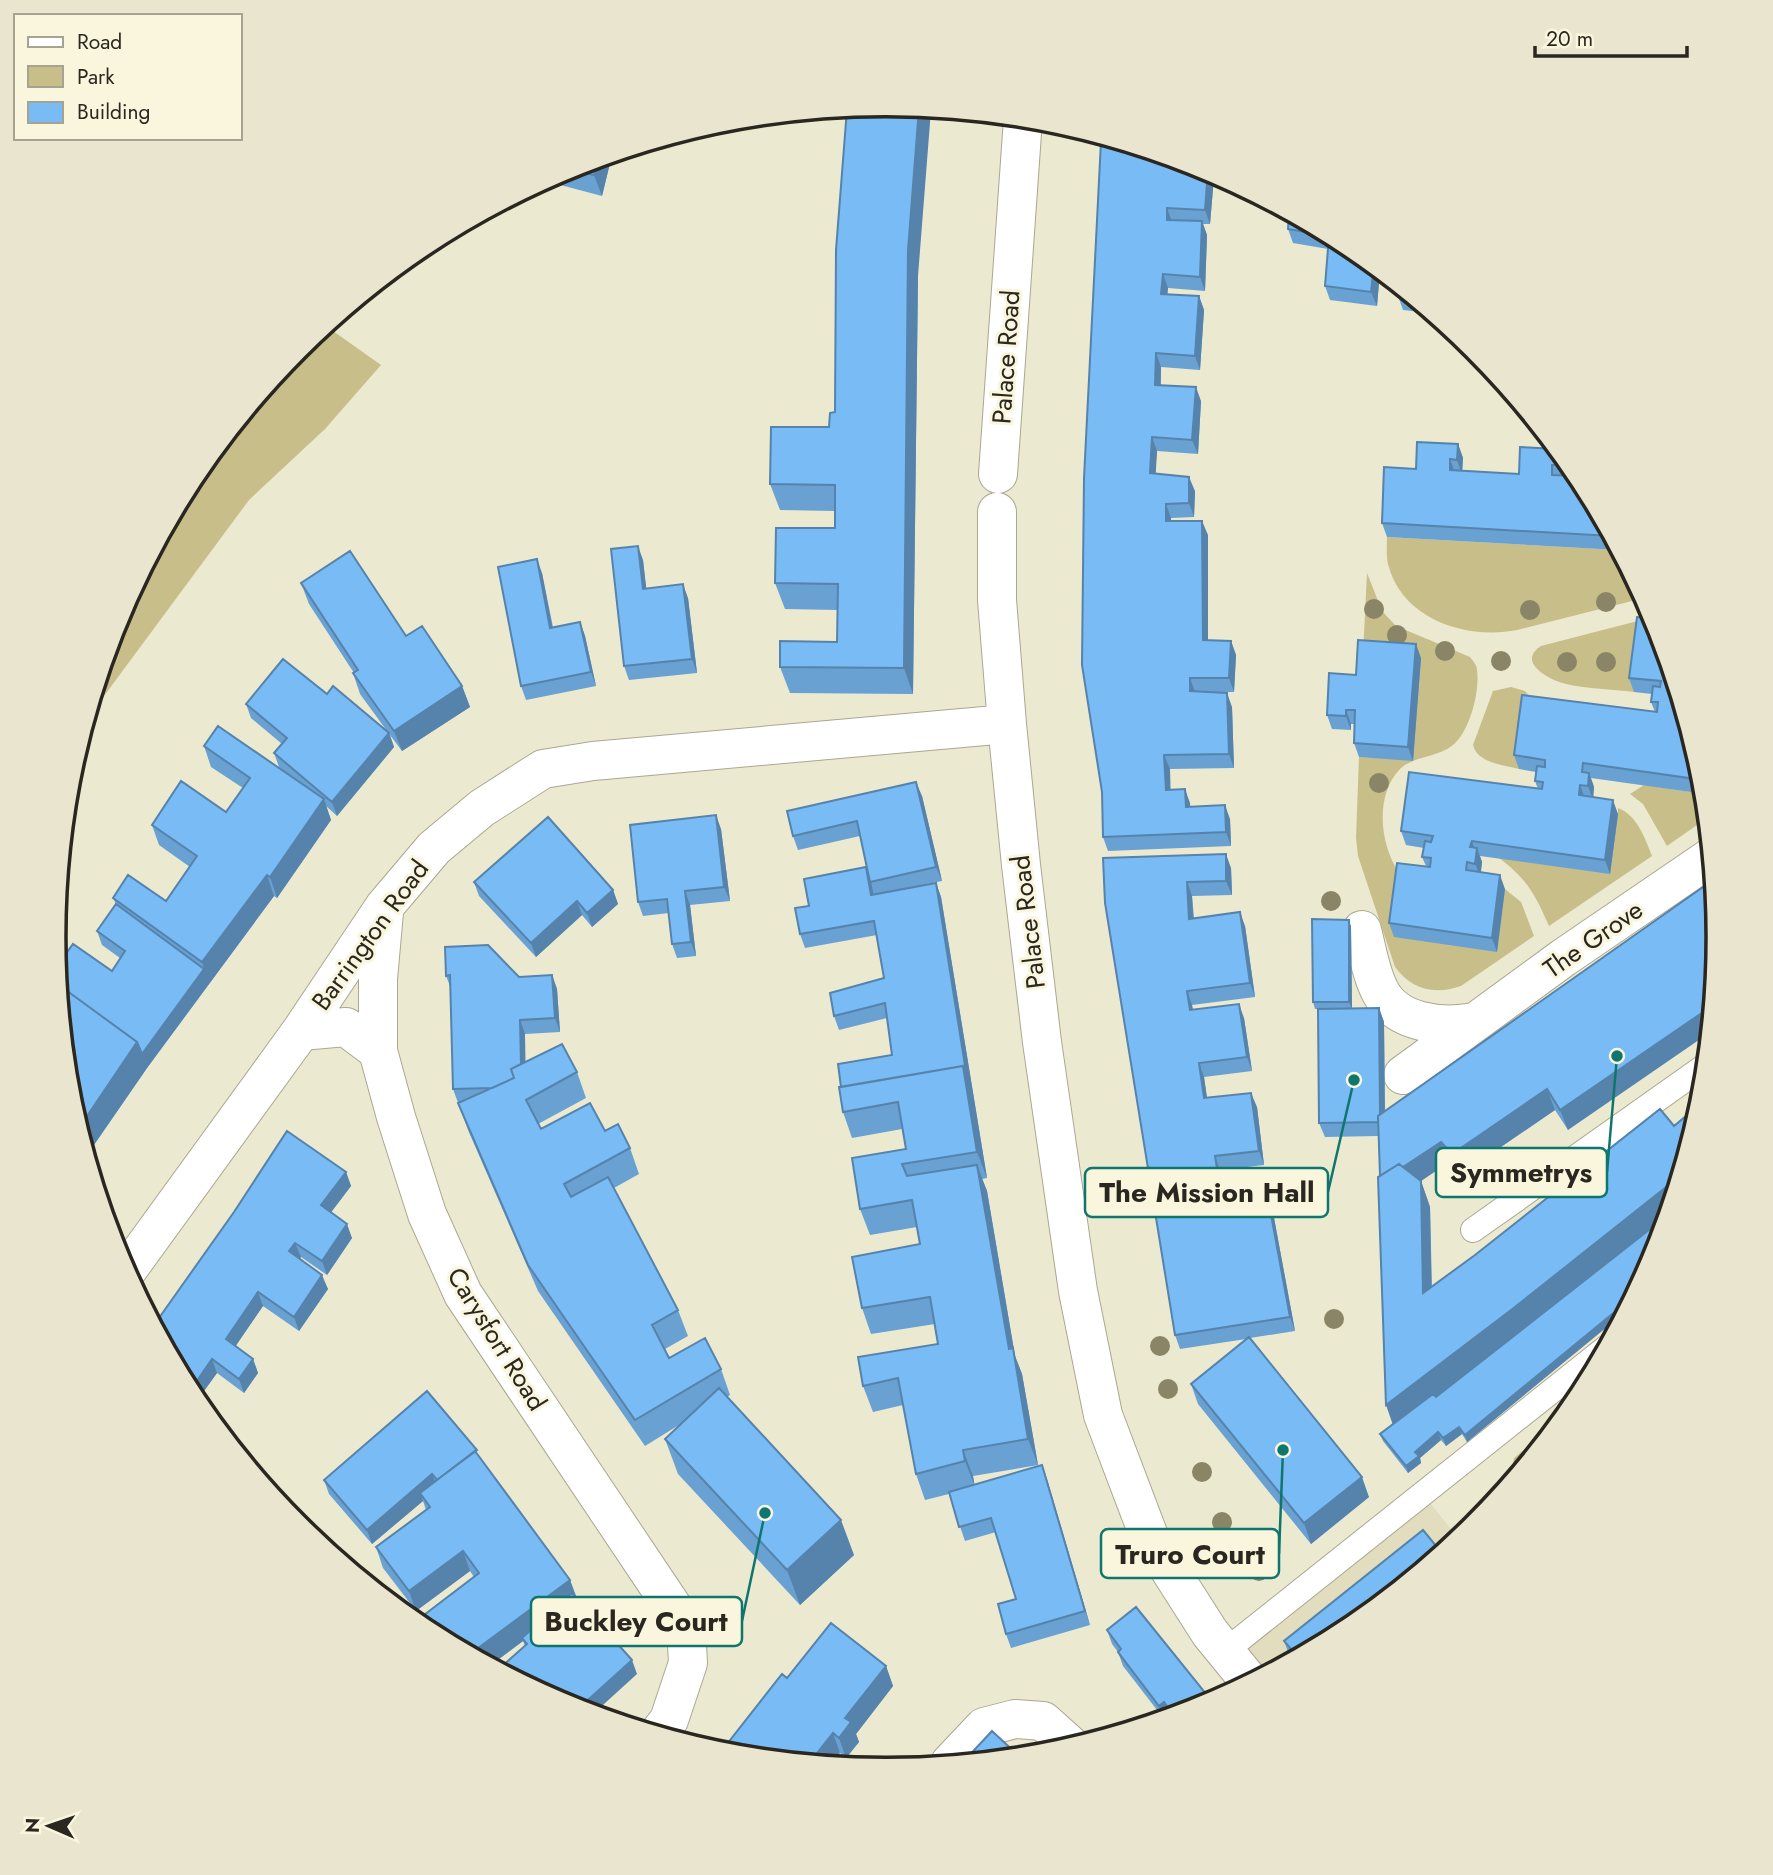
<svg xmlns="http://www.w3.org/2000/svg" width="1773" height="1875" viewBox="0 0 1773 1875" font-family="Jost,sans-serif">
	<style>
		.built { fill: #e1ddbe }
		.green { fill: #c7be89 }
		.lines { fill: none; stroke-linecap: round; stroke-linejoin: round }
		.service-casing { stroke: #aba791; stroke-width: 26 }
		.minor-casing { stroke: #aba791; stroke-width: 40 }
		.service { stroke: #fff; stroke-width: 24 }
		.minor { stroke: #fff; stroke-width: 38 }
		.tree { fill: #8a8566 }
		.wall { fill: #68a1d2 }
		.shaded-wall { fill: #5583ab }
		.building { fill: #79bbf4; stroke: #5583ab; stroke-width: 2 }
		.labels { text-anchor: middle; stroke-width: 6; stroke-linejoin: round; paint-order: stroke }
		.street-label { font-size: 26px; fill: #29271f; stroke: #faf6de }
		.rim { fill: none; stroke: #29271f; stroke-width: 3.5 }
		.leader { fill: none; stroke: #0f766e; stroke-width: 2.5 }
		.callout-dot { fill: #0f766e; stroke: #faf6de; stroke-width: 2.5 }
		.callout { fill: #faf6de; stroke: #0f766e; stroke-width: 2.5 }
		.callout-label { font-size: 28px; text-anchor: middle; font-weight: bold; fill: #29271f }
	</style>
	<rect width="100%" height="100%" fill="#ece9d1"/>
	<path class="built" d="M1422,1493L1459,1539L1349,1630L1250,1682L1224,1652Z"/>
	<path class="green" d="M326,326L381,365L325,429L249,500L87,719L118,619L195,475L298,349Z
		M1387,537L1618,550L1644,598L1517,630C1467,640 1402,620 1388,564C1386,556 1387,546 1387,537Z
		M1367,573L1382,611L1396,626L1470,657C1473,661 1477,665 1477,670C1480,691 1470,731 1453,745C1437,758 1413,756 1400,769C1374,796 1380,846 1400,874C1407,884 1420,891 1429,898C1452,916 1474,934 1497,951L1505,889L1521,902L1534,936L1461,986C1434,995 1412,990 1395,967L1358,856L1356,838L1359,757L1413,760L1363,654Z
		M1653,617L1651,632L1642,631L1634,692C1612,689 1588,689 1566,684C1549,680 1516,662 1541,646Z
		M1511,687L1525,691L1532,699L1519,769C1504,765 1477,763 1473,745L1493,691Z
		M1644,785L1705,794L1707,818L1667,846L1643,804L1630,794Z
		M1618,808C1637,815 1645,838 1652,856L1549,926C1535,894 1527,879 1499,858L1618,814Z
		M1569,1412L1515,1477L1512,1469L1514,1458Z"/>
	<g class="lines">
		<defs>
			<path id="service" d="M1473,1230L1706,1065
				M1224,1652L1607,1347"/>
			<path id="minor" d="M998,474L1023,119
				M997,512V600L1007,724L1021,865L1042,1042L1078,1291L1103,1415L1150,1539L1210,1633L1250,1682
				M384,912L378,979V1051L396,1117L427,1214L463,1294L686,1627L688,1663L669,1720L658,1734
				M1362,930C1367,949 1370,971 1379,989C1395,1024 1442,1028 1475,1022
				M301,1031L346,1027L378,1051
				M1403,1075L1563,958L1711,857
				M126,1272L301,1031L384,907L434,848L482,808L543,769L593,761L1007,724
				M950,1763L984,1727L1015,1719L1043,1721L1072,1747"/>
		</defs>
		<use href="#service" class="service-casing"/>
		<use href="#minor" class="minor-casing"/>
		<use href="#service" class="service"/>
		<use href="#minor" class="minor"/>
	</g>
	<g class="tree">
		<circle cx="1606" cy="602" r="10"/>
		<circle cx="1374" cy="609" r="10"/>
		<circle cx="1530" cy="610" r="10"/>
		<circle cx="1397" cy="635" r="10"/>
		<circle cx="1445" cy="651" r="10"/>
		<circle cx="1501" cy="661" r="10"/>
		<circle cx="1567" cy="662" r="10"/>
		<circle cx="1606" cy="662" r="10"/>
		<circle cx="1379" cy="783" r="10"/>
		<circle cx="1331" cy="901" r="10"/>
		<circle cx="1334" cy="1319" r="10"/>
		<circle cx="1160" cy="1346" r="10"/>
		<circle cx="1168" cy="1389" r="10"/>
		<circle cx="1202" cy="1472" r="10"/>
		<circle cx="1222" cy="1522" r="10"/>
		<circle cx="1259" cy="1571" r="10"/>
	</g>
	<path class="wall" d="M612,155L602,196L553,183L551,178L568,168Z
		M1177,161L1205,169L1212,172L1214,177L1210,224H1203L1207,235L1205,291L1168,288L1167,295L1199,296L1204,310L1200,370L1161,367V385L1201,401L1198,454L1157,451L1155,474L1195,491L1194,517L1171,518V521L1208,535V640L1231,641L1236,655L1234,692H1203L1232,707L1234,768L1170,769V790L1185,789L1190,807L1230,819L1231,846L1108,851L1103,837L1102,792L1084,478Z
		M1289,213L1349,246L1380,271L1377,306L1330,300L1325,286L1328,249L1293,243L1288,229Z
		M918,276L913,694L790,693L780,667L837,642V610L785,609L775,583L835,528V511L780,510L770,484L829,427L835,412Z
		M1399,287L1431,313L1403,310L1398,296Z
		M1458,444L1463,458L1462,471L1519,474L1557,449L1563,456L1565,463V475L1579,476L1618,550L1387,537L1382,523L1416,469Z
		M643,560L646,589L688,598L697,673L629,680L624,666Z
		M542,573L553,627L580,622L585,636L596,686L526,700L521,686Z
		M301,583L406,636L462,686L470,707L402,751L390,735L394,747L337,816L326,806L331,820L277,898L274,896L147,1068L87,1155L70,1099L112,971L120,958L102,945L97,931L116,904L113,898L166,901L190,867L159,845L152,825L226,812L243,788L211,767L204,746L291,777L279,767L274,753L282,744L251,718L246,704L327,694L387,731L360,694L353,673H354L309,604Z
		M1637,617L1703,776L1705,794L1591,778L1594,787L1593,797L1618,814L1610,874L1480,856L1482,862L1481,872L1505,889L1497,952L1394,937L1389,923L1426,866L1422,857L1424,848L1406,845L1401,831L1538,789L1535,781L1536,772L1519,769L1514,755L1655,712L1651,702L1652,694L1634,692L1629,678Z
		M1421,658L1413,761L1359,757L1354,743L1355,724H1351V730L1332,729L1327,715L1356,675Z
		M922,796L942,881L922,885L936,883L941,897L987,1178L982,1179L987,1191L1015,1356L1022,1374L1038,1465L973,1476L974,1485L1042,1465L1090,1625L1011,1648L1006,1634L1016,1599L996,1532L965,1541L949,1494L925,1500L916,1474L903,1405L873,1412L863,1386L938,1344L935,1324L871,1334L862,1308L920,1244L917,1227L870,1235L860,1209L906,1149L902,1129L852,1138L843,1112L841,1087L892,1055L887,1018L839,1030L834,1016L884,978L877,935L805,948L800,934L809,906L869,877L860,836L798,850L793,836Z
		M721,829L730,901L690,905L696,956L677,958L672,944L669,913L643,916L638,902Z
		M1231,868L1232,895L1192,896L1194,918L1245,926L1255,997L1192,1005L1193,1010L1244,1018L1252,1071L1204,1077L1207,1098L1257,1107L1264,1165L1220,1170L1225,1200L1272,1207L1295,1331L1250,1338L1369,1497L1311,1544L1198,1404L1191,1384L1246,1339L1180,1349L1175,1335L1105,903Z
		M1713,880L1568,1130L1555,1110L1460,1175L1449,1162L1421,1181L1430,1207L1432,1287L1655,1256L1625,1312L1467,1442L1462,1434L1446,1446L1441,1440L1420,1458L1421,1463L1408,1473L1383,1441L1380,1434L1393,1425L1378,1136L1325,1137L1319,1123L1318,1009H1315L1313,1002L1349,920L1351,927L1352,1009L1379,1008L1384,1022L1385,1111Z
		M474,882L613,890L618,904L592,927L582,915L536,957L479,896Z
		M552,975L557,989L560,1032L525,1034V1062L577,1072L586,1098L538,1124L541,1129L605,1131L630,1148L639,1174L614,1188L678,1310L688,1336L665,1349L669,1358L721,1369L730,1395L727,1397L854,1555L800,1605L678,1474L665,1439L679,1425L645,1446L538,1291L468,1130L453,1089L450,986L446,976L519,977Z
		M1694,1099L1703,1100L1699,1112Z
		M346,1172L351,1186L331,1212L352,1238L327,1275L301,1257L300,1258L328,1289L299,1331L263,1306L235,1346L253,1359L258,1373L244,1393L217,1373L196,1402L154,1325Z
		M481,1459L570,1580L577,1598L637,1674L525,1646L523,1641L491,1665L430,1633L424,1615L474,1577L470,1571L416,1611L383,1568L376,1547L426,1510L423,1501L372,1544L329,1494L324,1480Z
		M1107,1630L1205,1707L1170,1717L1169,1716L1164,1719L1123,1666L1118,1652L1112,1644Z
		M1349,1630L1291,1660L1284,1641Z
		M886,1666L893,1686L856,1734L859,1742L846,1758L840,1753L787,1678Z"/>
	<path class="shaded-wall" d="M919,108L931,110L918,276L913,694L904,668L908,250Z
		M612,155L602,196L594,175L599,159Z
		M1208,170L1212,172L1214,177L1210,224L1205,210Z
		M1167,208L1172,222L1167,220Z
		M1202,221L1207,235L1205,291L1200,277Z
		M1374,266L1380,271L1377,306L1371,292Z
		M1163,274L1168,288L1166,308L1161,294Z
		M1199,296L1204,310L1200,370L1195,356Z
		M1156,353L1161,367L1160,399L1155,385Z
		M1196,387L1201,401L1198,454L1192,440Z
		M1152,437L1157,451L1155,487L1150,473Z
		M1458,444L1463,458L1462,474L1457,460Z
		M1560,453L1563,456L1565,463V479L1560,465Z
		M1450,459L1455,473L1450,470Z
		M1189,477L1195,491L1194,517L1189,503Z
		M1166,504L1171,518V535L1166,521Z
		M1202,521L1208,535V654L1203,640Z
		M638,546L643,560L648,603L643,589Z
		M537,559L542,573L555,642L550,628Z
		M683,584L688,598L697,673L692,659Z
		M580,622L585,636L596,686L591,672Z
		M1231,641L1236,655L1234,692L1229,678Z
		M1416,644L1421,658L1413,761L1408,747Z
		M1190,678L1195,692L1190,691Z
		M462,686L470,707L402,751L394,731Z
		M1227,693L1232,707L1234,768L1229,754Z
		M1346,710L1351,724V730L1346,716Z
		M389,733L394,747L337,816L332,802Z
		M1164,755L1170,769L1171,804L1166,790Z
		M1589,773L1594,787L1593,800L1588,786Z
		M916,782L922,796L942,881L936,867Z
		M1580,785L1585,799L1579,795Z
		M1185,789L1190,803L1191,821L1186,807Z
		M324,799L331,820L277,898L270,877Z
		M1613,800L1618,814L1610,874L1605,860Z
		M1225,805L1230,819L1231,846L1226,832Z
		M716,815L721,829L730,901L724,887Z
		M1472,841L1476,855L1477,848L1482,862L1480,878L1470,847Z
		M1226,854L1231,868L1232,895L1226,881Z
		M866,867L871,881L876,909L871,895Z
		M267,875L274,896L147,1068L87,1155L79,1128L137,1042L204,969L202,962Z
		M1500,875L1505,889L1497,952L1492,938Z
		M1187,882L1192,896L1194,933L1189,919Z
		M936,883L941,897L987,1178L977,1152L963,1066Z
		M613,890L618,904L592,927L587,913Z
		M685,891L690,905L696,956L691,942Z
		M577,901L582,915L536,957L531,943Z
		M1240,912L1245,926L1255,997L1250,983Z
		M1349,920L1351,927L1352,1009L1349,1002Z
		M552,975L557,989L560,1032L555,1018Z
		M1187,991L1192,1005L1195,1024L1190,1010Z
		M1239,1004L1244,1018L1252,1071L1247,1057Z
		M1712,1006L1709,1033L1568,1130L1560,1110Z
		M1379,1008L1384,1022L1385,1136L1380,1122Z
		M520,1020L525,1034L526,1090L521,1076Z
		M1199,1063L1204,1077L1209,1112L1204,1098Z
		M1547,1089L1555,1110L1460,1175L1452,1154Z
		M1251,1093L1257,1107L1264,1165L1259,1151Z
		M1441,1142L1449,1162L1421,1181L1430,1207L1432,1319L1380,1183Z
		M1215,1156L1220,1170L1227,1214L1222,1200Z
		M977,1165L987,1191L1015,1356L1022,1374L1038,1465L1028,1439L1009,1349Z
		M346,1172L351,1186L326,1219L321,1205Z
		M1680,1176L1666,1221L1395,1431L1386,1405Z
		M1267,1193L1272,1207L1295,1331L1290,1317Z
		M347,1224L352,1238L327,1275L322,1261Z
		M295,1243L301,1257L294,1265L289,1251Z
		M322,1275L328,1289L299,1331L294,1317Z
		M258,1292L263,1306L231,1353L226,1339Z
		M1634,1296L1625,1312L1467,1442L1465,1435Z
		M212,1359L217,1373L196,1402L190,1391Z
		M253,1359L258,1373L244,1393L239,1379Z
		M1459,1427L1462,1434L1446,1446L1443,1438Z
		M1438,1432L1441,1440L1420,1458L1421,1463L1408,1473L1406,1466L1415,1452Z
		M963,1450L973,1476L975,1487L965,1461Z
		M1042,1465L1047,1479L1090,1625L1085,1611Z
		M432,1474L437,1488L420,1493L423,1501L372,1544L367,1530Z
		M1362,1477L1369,1497L1311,1544L1304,1523Z
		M841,1520L854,1555L800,1605L787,1570Z
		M463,1551L470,1571L416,1611L409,1591Z
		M570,1580L577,1600L522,1638L523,1641L491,1665L470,1654Z
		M632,1660L637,1674L593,1714L578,1709Z
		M886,1666L893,1686L856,1734L859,1742L846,1758L839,1738L845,1718Z
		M1207,1695L1210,1704L1205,1707L1186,1712Z
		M1164,1702L1169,1716L1164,1719L1159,1706Z
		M833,1733L840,1753L832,1764L810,1762Z"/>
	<path class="building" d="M887,105L919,108L908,250L904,668L780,667V641L837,642L838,584L775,583L776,528H835V485L770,484L771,427H829L830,413L835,412L836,250L847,109Z
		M1101,141L1121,143L1170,158L1169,160L1181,161L1208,170L1205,210L1167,208V220L1202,221L1200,277L1163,274L1161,294L1199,296L1195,356L1156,353L1155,385L1196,387L1192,440L1152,437L1150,473L1189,477V503L1166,504V521H1202L1203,640L1231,641L1229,678H1190V691L1227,693L1229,754L1164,755L1166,790L1185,789L1186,807L1225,805L1226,832L1103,837L1102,792L1082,665L1084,478Z
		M599,159L594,175L568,169V168Z
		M1289,213L1349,246L1374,266L1371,292L1325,286L1329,236L1288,229Z
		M1399,287L1412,298L1398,296Z
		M1417,442L1458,444L1457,460L1450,459V470L1519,474L1520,447L1557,449L1560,453V465H1552V475L1579,476L1611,536L1382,523L1384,467L1416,469Z
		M638,546L643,589L683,584L692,659L624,666L611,549Z
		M350,551L406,636L422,626L462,686L394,731L353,673L358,670L301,583Z
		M537,559L550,628L580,622L591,672L521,686L498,567Z
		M1637,617L1656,619L1703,776V780L1583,763L1582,772L1589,773L1588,786L1580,785L1579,795L1613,800L1605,860L1472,841L1470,847L1477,848L1475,864L1467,862L1466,870L1500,875L1492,938L1389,923L1397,863L1430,867L1431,858L1422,857L1425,841L1431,842L1433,836L1401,831L1409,772L1542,789L1543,782L1535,781L1537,766L1545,767V760L1514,755L1522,695L1657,712L1658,702H1651L1653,686L1660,687L1661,681L1629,678Z
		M1358,640L1416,644L1408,747L1354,743L1355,710H1346V716L1327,715L1329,673L1356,675Z
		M283,659L327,694L333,686L389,733L332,802L274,753L287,738L246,704Z
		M218,726L324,799L270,877L267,875L202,962L113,898L128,875L166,901L197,856L152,825L181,781L226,812L250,778L204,746Z
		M916,782L936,867L870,882L857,821L793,836L787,811Z
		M716,815L724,887L685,891L691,942L672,944L667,899L638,902L630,825Z
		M548,817L613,890L587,913L577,901L531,943L474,882Z
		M1226,854V881L1187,882L1189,919L1240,912L1250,983L1187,991L1190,1010L1239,1004L1247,1057L1199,1063L1204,1098L1251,1093L1259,1151L1215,1156L1222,1200L1267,1193L1290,1317L1175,1335L1105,903L1103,858Z
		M866,867L871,895L936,883L967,1078L963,1066L841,1087L838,1064L892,1055L885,1003L834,1016L830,993L884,978L874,921L800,934L795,908L809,906L804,879Z
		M1713,880L1719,938L1712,1006L1560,1110L1547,1089L1452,1154L1441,1142L1403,1167L1399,1164L1380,1176L1378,1116Z
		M116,904L204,969L142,1054L137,1042L59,985L57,966L73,944L112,971L125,951L97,931Z
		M1312,919L1349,920V1002H1313Z
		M488,945L519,977L552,975L555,1018L520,1020L521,1064L511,1069L514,1078L492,1088L453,1089L450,975L446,976L445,947Z
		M59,985L137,1042L79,1128L70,1099Z
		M1379,1008L1380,1114L1378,1116V1122L1319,1123L1318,1009Z
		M562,1044L577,1072L526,1100L541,1129L590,1103L605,1131L618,1124L630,1148L564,1184L571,1197L608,1177L678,1310L652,1325L669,1358L705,1338L721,1369L635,1420L528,1265L458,1103L514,1078L511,1069Z
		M963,1066L977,1152L902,1164L907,1176L977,1165L1009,1349L1013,1348L1028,1439L963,1450L965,1461L916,1474L898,1378L863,1386L858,1357L938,1344L930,1297L862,1308L852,1257L920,1244L912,1200L860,1209L852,1158L906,1149L898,1102L843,1112L839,1087Z
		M1704,1092L1703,1100L1701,1107L1694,1099Z
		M1660,1109L1674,1126L1686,1116L1695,1126L1680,1176L1515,1307L1386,1405L1378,1177L1399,1164L1421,1181L1423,1293L1475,1255Z
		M287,1131L346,1172L321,1205L347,1224L322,1261L295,1243L289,1251L322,1275L294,1317L258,1292L226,1339L253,1359L239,1379L212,1359L190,1391L154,1325L234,1212Z
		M1668,1215L1655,1256L1634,1296L1465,1435L1459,1427L1443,1438L1438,1432L1415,1452L1419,1456L1406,1466L1380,1434L1433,1394L1436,1397Z
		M1249,1337L1362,1477L1304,1523L1191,1384Z
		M719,1388L841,1520L787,1570L665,1439Z
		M427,1391L477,1450L437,1480L432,1474L367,1530L324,1480Z
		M475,1451L570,1580L470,1654L441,1639L424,1615L479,1573L463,1551L409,1591L376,1547L430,1507L420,1493Z
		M1042,1465L1085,1611L1006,1634L998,1604L1016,1599L991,1518L959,1527L949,1492Z
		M1423,1530L1442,1553L1349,1630L1298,1657L1284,1641Z
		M572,1593L632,1660L578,1709L568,1706L499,1669L527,1644L522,1638Z
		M1136,1607L1207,1695L1186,1712L1174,1716L1164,1702L1159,1706L1118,1652L1121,1649L1107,1630Z
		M831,1623L886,1666L845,1718L851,1722L839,1738L833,1733L810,1762L720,1753L782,1674L787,1678Z
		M992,1731L1020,1757L963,1762Z"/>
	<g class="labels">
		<g class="street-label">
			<text transform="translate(1006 357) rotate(-86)" y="9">Palace Road</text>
			<text transform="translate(1028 922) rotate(-97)" y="9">Palace Road</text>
			<text transform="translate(370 935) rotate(-54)" y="9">Barrington Road</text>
			<text transform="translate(1593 939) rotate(-35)" y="9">The Grove</text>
			<text transform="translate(497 1339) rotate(58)" y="9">Carysfort Road</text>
		</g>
	</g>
	<path d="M0 0H1773V1875H0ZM66 937a820 820 0 1 1 1640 0a820 820 0 1 1-1640 0Z" fill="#e9e5cf" fill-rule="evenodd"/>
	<path class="rim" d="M66 937a820 820 0 1 1 1640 0a820 820 0 1 1-1640 0Z"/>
	<path class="leader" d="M1617 1056L1607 1172M1354 1080L1328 1192M1283 1450L1279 1554M765 1513L742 1621"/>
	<g class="callout-dot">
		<circle cx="1617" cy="1056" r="7"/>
		<circle cx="1354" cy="1080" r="7"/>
		<circle cx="1283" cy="1450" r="7"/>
		<circle cx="765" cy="1513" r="7"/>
	</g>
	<g class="callout">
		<rect x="1436" y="1148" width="171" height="49" rx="7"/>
		<rect x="1085" y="1168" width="243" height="49" rx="7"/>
		<rect x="1101" y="1529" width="178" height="49" rx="7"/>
		<rect x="531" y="1597" width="211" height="49" rx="7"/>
	</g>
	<g class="callout-label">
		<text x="1521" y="1182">Symmetrys</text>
		<text x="1207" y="1202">The Mission Hall</text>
		<text x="1190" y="1564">Truro Court</text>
		<text x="636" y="1631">Buckley Court</text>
	</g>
	<rect x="14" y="14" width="228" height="126" fill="#faf6de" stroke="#a6a392" stroke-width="2"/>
	<rect x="28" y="37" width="35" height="10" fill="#ffffff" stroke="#a6a392" stroke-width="2"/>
	<text x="77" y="49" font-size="21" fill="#29271f">Road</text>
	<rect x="28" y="66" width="35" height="21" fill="#c7be89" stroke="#a6a392" stroke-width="2"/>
	<text x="77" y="84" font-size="21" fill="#29271f">Park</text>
	<rect x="28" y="102" width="35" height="21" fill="#79bbf4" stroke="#a6a392" stroke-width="2"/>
	<text x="77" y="119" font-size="21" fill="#29271f">Building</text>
	<g transform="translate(49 1826) rotate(272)" stroke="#faf6de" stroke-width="5" paint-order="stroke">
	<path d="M0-5L12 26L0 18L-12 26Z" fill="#29271f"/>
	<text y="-10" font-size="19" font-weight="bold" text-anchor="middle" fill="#29271f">N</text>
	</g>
	<path d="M1535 46v10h152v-10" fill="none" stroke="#29271f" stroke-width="3.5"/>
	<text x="1546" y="46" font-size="21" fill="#29271f" stroke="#faf6de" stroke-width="5" paint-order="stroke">20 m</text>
</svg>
